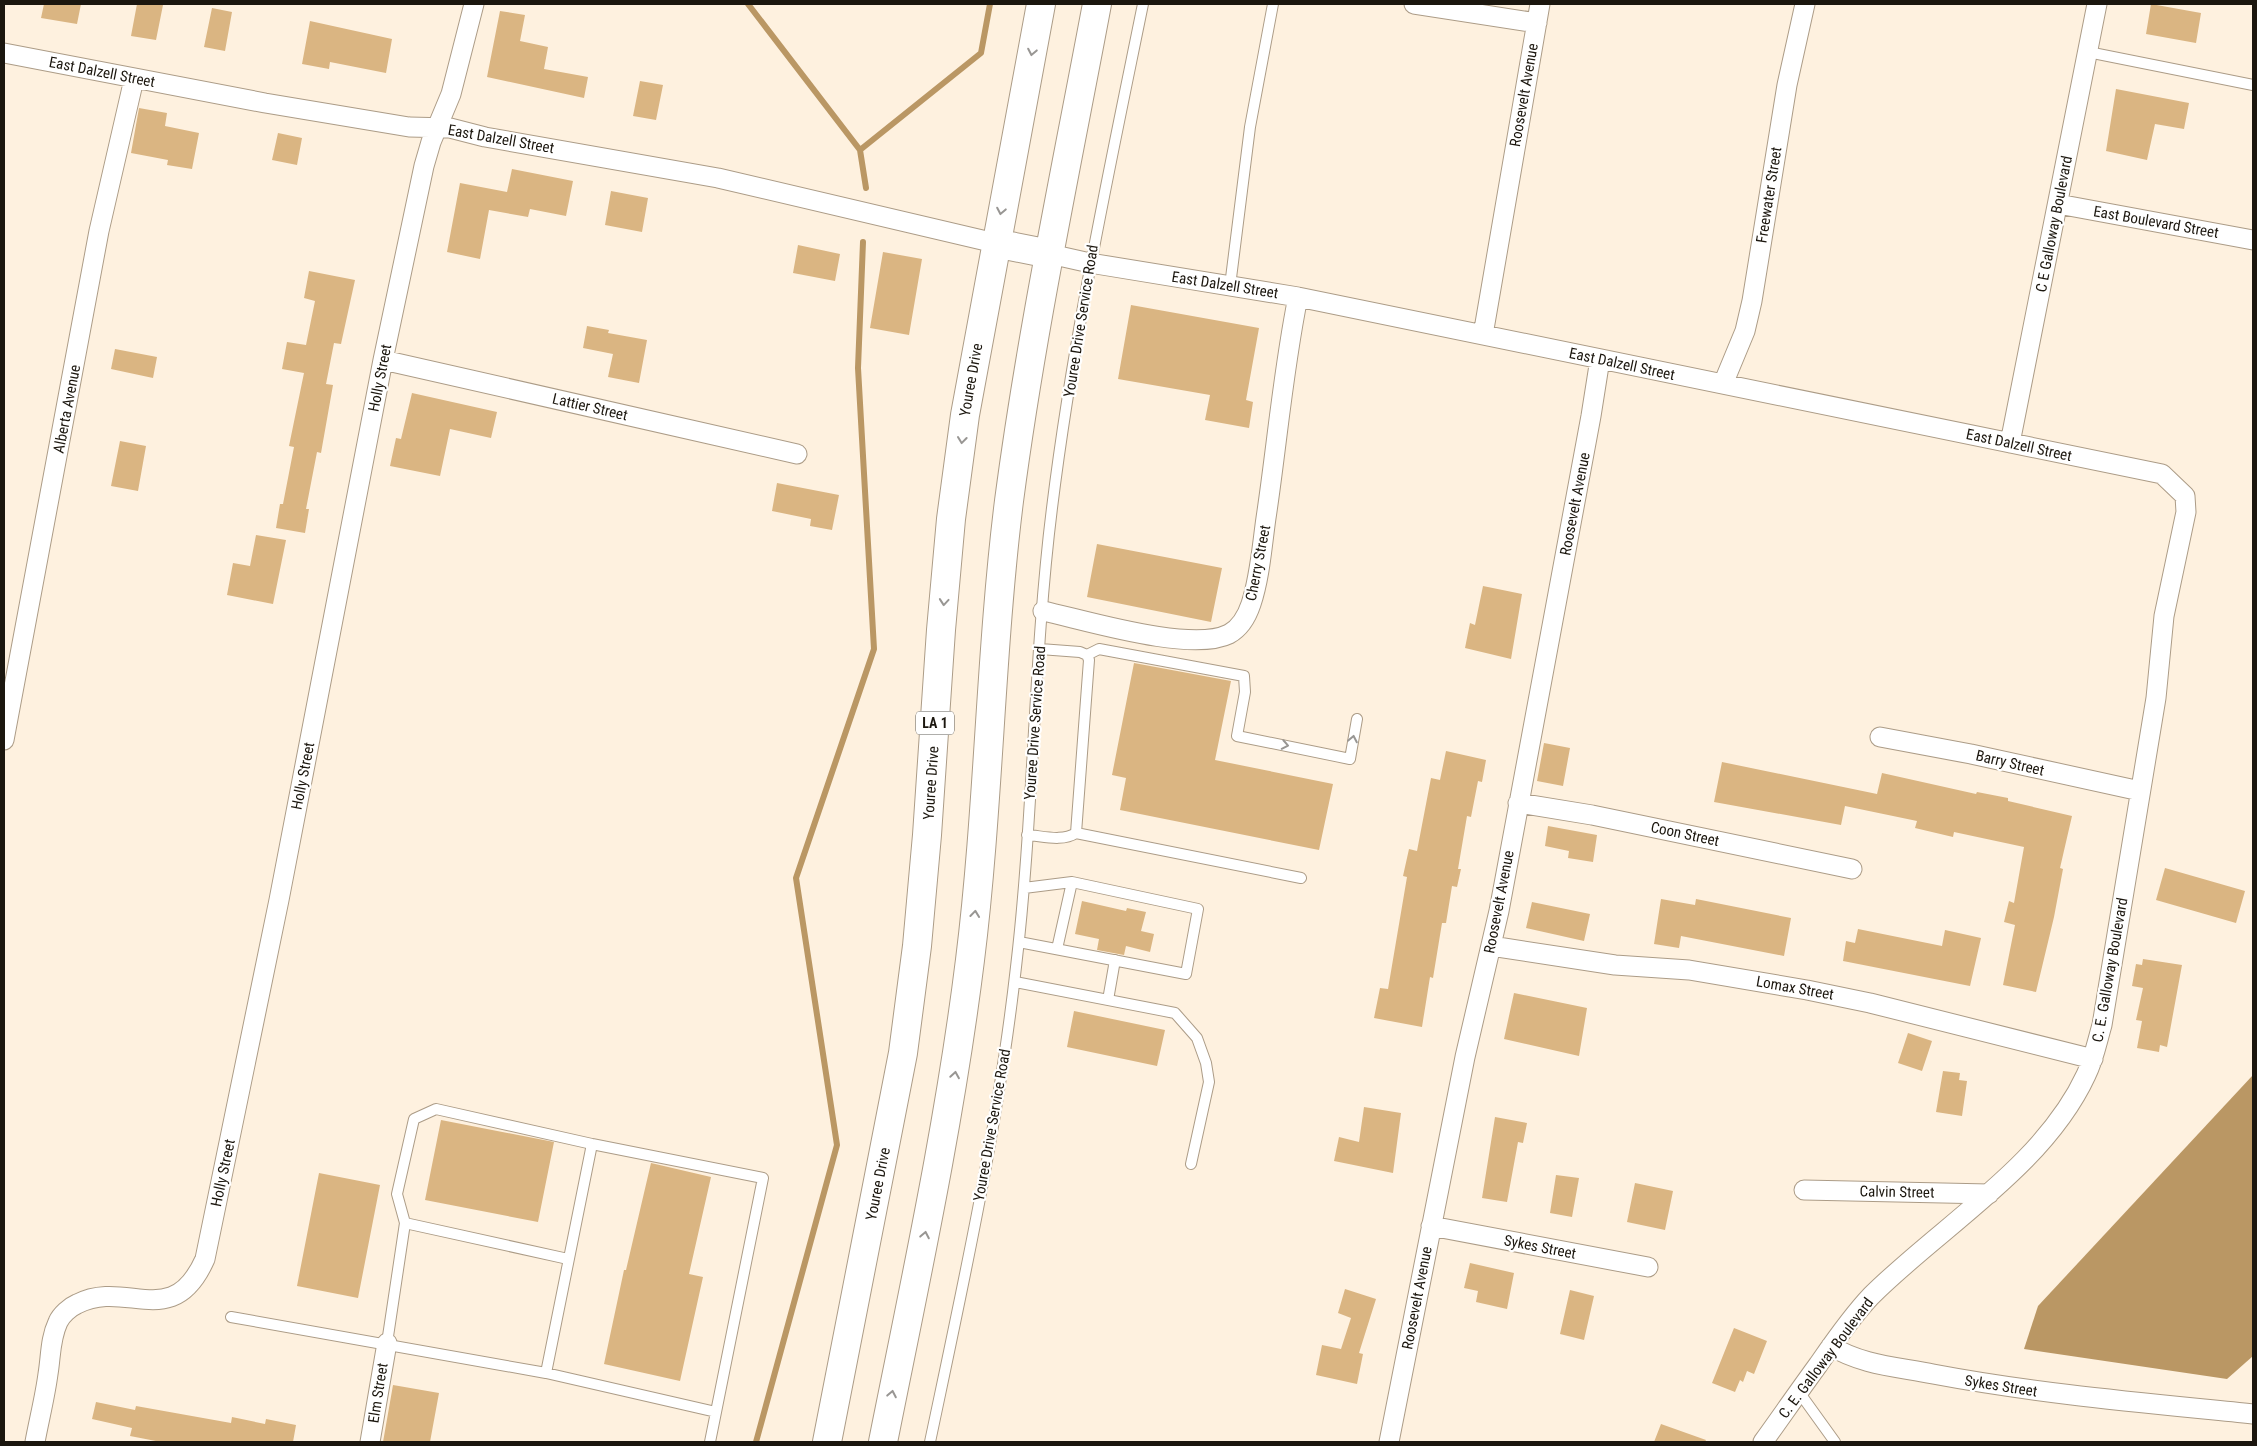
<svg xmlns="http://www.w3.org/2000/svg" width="2257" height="1446" viewBox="0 0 2257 1446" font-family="'Roboto Condensed',sans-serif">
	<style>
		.water { fill: #ba9764 }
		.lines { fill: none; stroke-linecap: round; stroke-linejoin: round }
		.stream { stroke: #ba9764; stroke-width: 6 }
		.building { fill: #dab582 }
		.lane-casing { stroke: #ac9c87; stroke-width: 12 }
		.street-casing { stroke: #ac9c87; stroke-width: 21 }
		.primary-casing { stroke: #ac9c87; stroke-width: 30 }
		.lane { stroke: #fff; stroke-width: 10 }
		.street { stroke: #fff; stroke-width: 19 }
		.primary { stroke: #fff; stroke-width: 28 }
		.oneway { stroke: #989693 }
		.labels { text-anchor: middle; stroke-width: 4.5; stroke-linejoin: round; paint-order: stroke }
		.shield { fill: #fff; stroke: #5f5c56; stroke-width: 1 }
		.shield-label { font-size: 14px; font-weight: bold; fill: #1b160e }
		.street-label { font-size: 15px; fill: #1b160e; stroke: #fff }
	</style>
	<rect width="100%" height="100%" fill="#fef1df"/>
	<path class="water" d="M2253,1075V1356L2227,1379L2024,1349L2038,1306Z"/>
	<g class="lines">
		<path class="stream" d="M748,4L860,150L866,188
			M860,150L981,53L990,4
			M756,1442L837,1145L796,878L874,649L858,368L863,242"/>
	</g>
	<path class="building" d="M44,4H81L77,24L41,18Z
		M137,4L163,5L156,40L131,36Z
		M2151,4L2201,13L2196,43L2146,34Z
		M212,8L232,12L225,51L204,47Z
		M500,11L525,15L520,41L548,47L544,69L588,77L584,98L487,77Z
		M310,21L392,39L386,73L330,62L329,69L302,64Z
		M640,81L663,85L656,120L633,116Z
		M2116,89L2189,103L2184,129L2155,124L2147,160L2106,151Z
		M139,108L167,113L165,126L199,133L192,169L167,165L168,160L131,153Z
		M278,133L302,138L297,165L272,160Z
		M512,169L573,181L566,216L530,209L528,217L489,210L480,259L447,252L460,183L507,192Z
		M611,191L648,198L642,232L605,225Z
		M798,245L840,254L835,281L793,273Z
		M883,252L922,259L909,335L870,328Z
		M309,271L355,280L341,344L334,343L326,384L333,385L321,453L317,452L306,509H309L305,533L276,528L280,504H283L294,447L289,446L304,373L282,369L287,342L306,345L315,301L304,298Z
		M1131,305L1259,328L1246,400L1253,402L1249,428L1205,420L1210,395L1118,379Z
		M587,326L609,330L608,333L647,340L639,383L608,377L613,354L583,348Z
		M115,349L157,357L153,378L111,369Z
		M412,393L497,412L491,438L450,429L440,476L390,466L396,438L401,439Z
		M120,441L146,446L138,491L111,486Z
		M777,483L839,495L832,530L810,526L811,519L772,511Z
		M256,535L286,540L273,604L227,595L233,563L250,566Z
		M1097,544L1222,568L1211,622L1087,597Z
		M1483,586L1522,594L1511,659L1465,648L1470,623L1475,625Z
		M1134,663L1231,681L1215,760L1333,784L1319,850L1120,810L1126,778L1112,775Z
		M1544,743L1570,748L1563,786L1537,781Z
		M1446,751L1486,760L1482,782L1478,781L1471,817L1467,816L1458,869H1461L1457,887L1452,886L1446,923H1442L1433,978L1430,977L1422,1027L1374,1018L1380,988L1388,989L1407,877L1403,876L1409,849L1417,851L1431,778L1440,780Z
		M1722,762L1877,794L1882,773L1976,794L1977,792L2008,798V801L2072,816L2060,868L2063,869L2054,917L2036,992L2003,985L2015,925L2004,922L2009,901L2014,903L2024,847L1954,832L1953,837L1915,828L1917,821L1845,806L1841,825L1714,802Z
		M1548,826L1597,835L1593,862L1568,858L1569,851L1545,846Z
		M2165,868L2245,891L2236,923L2156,900Z
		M1661,899L1695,905L1696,899L1791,918L1784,956L1681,936L1679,948L1654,944Z
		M1082,901L1126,911L1127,908L1146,912L1141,931L1154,934L1150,952L1126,946L1124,955L1097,950L1099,939L1075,934Z
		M1532,902L1590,914L1584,941L1526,928Z
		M1858,929L1942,946L1945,930L1981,938L1970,986L1843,961L1846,941L1855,943Z
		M2143,959L2182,965L2167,1047L2160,1045L2159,1052L2137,1048L2142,1021L2136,1020L2143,988L2132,986L2136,964L2142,965Z
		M1514,993L1587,1008L1579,1056L1504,1039Z
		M1074,1011L1165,1030L1157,1066L1067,1047Z
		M1908,1033L1932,1041L1922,1071L1898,1063Z
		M1943,1071L1960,1073L1959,1080L1967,1081L1962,1116L1936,1112Z
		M1364,1107L1401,1113L1393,1173L1334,1161L1339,1137L1359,1142Z
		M1495,1117L1527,1123L1523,1143L1518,1142L1507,1202L1482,1198Z
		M441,1120L554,1142L538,1222L425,1200Z
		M651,1163L711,1177L689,1274L703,1277L680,1381L604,1364L624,1270H626Z
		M319,1173L380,1185L358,1298L297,1286Z
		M1556,1175L1579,1178L1572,1217L1550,1213Z
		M1635,1183L1673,1191L1665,1230L1627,1222Z
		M1470,1263L1514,1273L1507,1309L1476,1302L1478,1291L1464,1288Z
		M1345,1289L1376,1299L1359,1353L1363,1354L1357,1384L1316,1375L1322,1345L1341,1349L1351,1318L1338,1313Z
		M1570,1290L1594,1296L1584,1340L1560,1334Z
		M1734,1328L1767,1341L1754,1374L1747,1371L1743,1382L1740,1380L1735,1392L1712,1383Z
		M393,1385L439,1393L430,1442H383Z
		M96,1402L135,1410L136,1406L231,1423L232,1417L265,1424L266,1419L296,1425L293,1442H161L130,1436L132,1428L92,1419Z
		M1661,1424L1706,1440L1705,1442H1654Z"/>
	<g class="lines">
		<defs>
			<path id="lane" d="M2088,52L2253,85
				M1230,286L1250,127L1273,4
				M1087,655L1099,649L1244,676L1245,692L1237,736L1350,759L1357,719
				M1076,833L1301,878
				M1027,835C1043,836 1062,842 1076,833L1089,660L1087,655L1080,652L1040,649
				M1019,942L1186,974L1198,909L1072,882L1024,888
				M1057,949L1072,882
				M1015,982L1175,1013L1197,1038L1206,1063L1209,1082L1191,1164
				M1108,1000L1115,960
				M592,1144L546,1373L716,1412
				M405,1223L397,1194L414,1119L436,1109L592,1144L763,1178L710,1442
				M231,1317L546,1373
				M387,1343L405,1223L568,1259
				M1799,1392L1835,1442
				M930,1442C963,1285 998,1127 1016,967C1034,815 1033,660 1052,508C1073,338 1109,171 1143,4"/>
			<path id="street" d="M1414,4L1537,23
				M4,53L265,103L409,127L450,128L485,137L718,178L995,243
				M2058,204L2253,240
				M1050,254L1090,263L1298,297L2162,474L2185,496L2186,512L2164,616L2156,698L2102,1025C2097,1042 2094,1059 2086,1075C2044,1166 1940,1227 1871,1296C1851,1317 1834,1342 1818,1365C1799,1391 1781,1417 1763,1442
				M1483,335L1540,4
				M383,360L797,454
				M1723,384L1745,331L1752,301L1787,85L1805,4
				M2010,443L2097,4
				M1043,611C1085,620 1191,653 1229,634C1240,628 1247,616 1251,604C1260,577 1262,546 1266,518C1277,445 1283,370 1298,297
				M1880,737L1971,754L2140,791
				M4,740L99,231L134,79
				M1518,803L1592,815L1852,869
				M1491,946L1615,965L1689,970L1807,990L1870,1003L2093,1059
				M1804,1190L1989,1194
				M1431,1226L1648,1267
				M1831,1346C1861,1365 1899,1367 1933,1374C2039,1394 2146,1403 2253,1414
				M35,1442C39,1420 45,1397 48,1374C51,1356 50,1339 58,1322C61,1315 70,1307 77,1304C127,1278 172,1333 205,1259L279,900L383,360L424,166L431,142L451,94L474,4
				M370,1442L387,1343
				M1389,1442L1465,1057L1499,911L1591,416L1600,359"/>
			<path id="primary" d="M995,243L1050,254
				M827,1442L903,1053L917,946L927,835L941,630L951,519L965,415L1041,4
				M883,1442C915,1282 950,1122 970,960C989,808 990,653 1009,501C1031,334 1066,169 1097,4"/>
		</defs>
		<use href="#lane" class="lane-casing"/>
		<use href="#street" class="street-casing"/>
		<use href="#primary" class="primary-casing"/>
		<use href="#lane" class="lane"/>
		<use href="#street" class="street"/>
		<use href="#primary" class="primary"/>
	</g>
	<defs><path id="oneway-chevron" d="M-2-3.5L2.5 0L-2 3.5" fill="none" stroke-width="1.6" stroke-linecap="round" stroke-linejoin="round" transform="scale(1.25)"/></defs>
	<g class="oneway">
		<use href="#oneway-chevron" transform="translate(1032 52) rotate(101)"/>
		<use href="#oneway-chevron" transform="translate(1001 211) rotate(101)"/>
		<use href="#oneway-chevron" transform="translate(962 440) rotate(97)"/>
		<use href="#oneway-chevron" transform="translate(944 602) rotate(95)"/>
		<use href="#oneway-chevron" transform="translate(1353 739) rotate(-79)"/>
		<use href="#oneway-chevron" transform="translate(1285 745) rotate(11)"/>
		<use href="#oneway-chevron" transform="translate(975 914) rotate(-84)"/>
		<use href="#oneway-chevron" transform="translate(955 1075) rotate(-81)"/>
		<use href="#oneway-chevron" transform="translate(925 1235) rotate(-79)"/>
		<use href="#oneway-chevron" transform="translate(892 1394) rotate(-79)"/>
	</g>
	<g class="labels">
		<rect class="shield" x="916" y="711.5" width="38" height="23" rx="4"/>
		<g class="shield-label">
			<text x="935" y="728">LA 1</text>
		</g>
		<g class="street-label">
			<text transform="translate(102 72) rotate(11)" y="5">East Dalzell Street</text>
			<text transform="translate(1524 95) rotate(-80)" y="5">Roosevelt Avenue</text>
			<text transform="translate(501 139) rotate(10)" y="5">East Dalzell Street</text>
			<text transform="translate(1769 195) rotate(-81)" y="5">Freewater Street</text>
			<text transform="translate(2156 222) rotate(10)" y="5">East Boulevard Street</text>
			<text transform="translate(2054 224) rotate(-79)" y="5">C E Galloway Boulevard</text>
			<text transform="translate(1225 285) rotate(9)" y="5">East Dalzell Street</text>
			<text transform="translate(1081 321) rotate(-81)" y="5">Youree Drive Service Road</text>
			<text transform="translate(1622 364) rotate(12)" y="5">East Dalzell Street</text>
			<text transform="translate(380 378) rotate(-79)" y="5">Holly Street</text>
			<text transform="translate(971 380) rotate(-80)" y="5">Youree Drive</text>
			<text transform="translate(590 407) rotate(13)" y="5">Lattier Street</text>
			<text transform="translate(67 409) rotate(-79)" y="5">Alberta Avenue</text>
			<text transform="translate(2019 445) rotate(12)" y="5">East Dalzell Street</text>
			<text transform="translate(1575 504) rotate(-79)" y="5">Roosevelt Avenue</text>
			<text transform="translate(1258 563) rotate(-79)" y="5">Cherry Street</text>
			<text transform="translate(1035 723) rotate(-86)" y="5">Youree Drive Service Road</text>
			<text transform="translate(2010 763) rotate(13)" y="5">Barry Street</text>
			<text transform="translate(303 776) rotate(-79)" y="5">Holly Street</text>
			<text transform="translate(931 783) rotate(-86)" y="5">Youree Drive</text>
			<text transform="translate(1685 834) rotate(12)" y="5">Coon Street</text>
			<text transform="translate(1499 902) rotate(-79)" y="5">Roosevelt Avenue</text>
			<text transform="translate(2110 970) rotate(-80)" y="5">C. E. Galloway Boulevard</text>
			<text transform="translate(1795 988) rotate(10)" y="5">Lomax Street</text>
			<text transform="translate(992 1125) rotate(-80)" y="5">Youree Drive Service Road</text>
			<text transform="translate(223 1173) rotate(-78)" y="5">Holly Street</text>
			<text transform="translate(878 1184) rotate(-79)" y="5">Youree Drive</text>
			<text transform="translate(1897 1192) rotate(1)" y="5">Calvin Street</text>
			<text transform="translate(1540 1247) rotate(11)" y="5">Sykes Street</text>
			<text transform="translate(1417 1298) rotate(-79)" y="5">Roosevelt Avenue</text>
			<text transform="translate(1826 1358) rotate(-53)" y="5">C. E. Galloway Boulevard</text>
			<text transform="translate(2001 1386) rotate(9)" y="5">Sykes Street</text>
			<text transform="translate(378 1393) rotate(-81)" y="5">Elm Street</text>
		</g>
	</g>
	<rect width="2257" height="1446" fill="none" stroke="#1b160e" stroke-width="10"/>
</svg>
